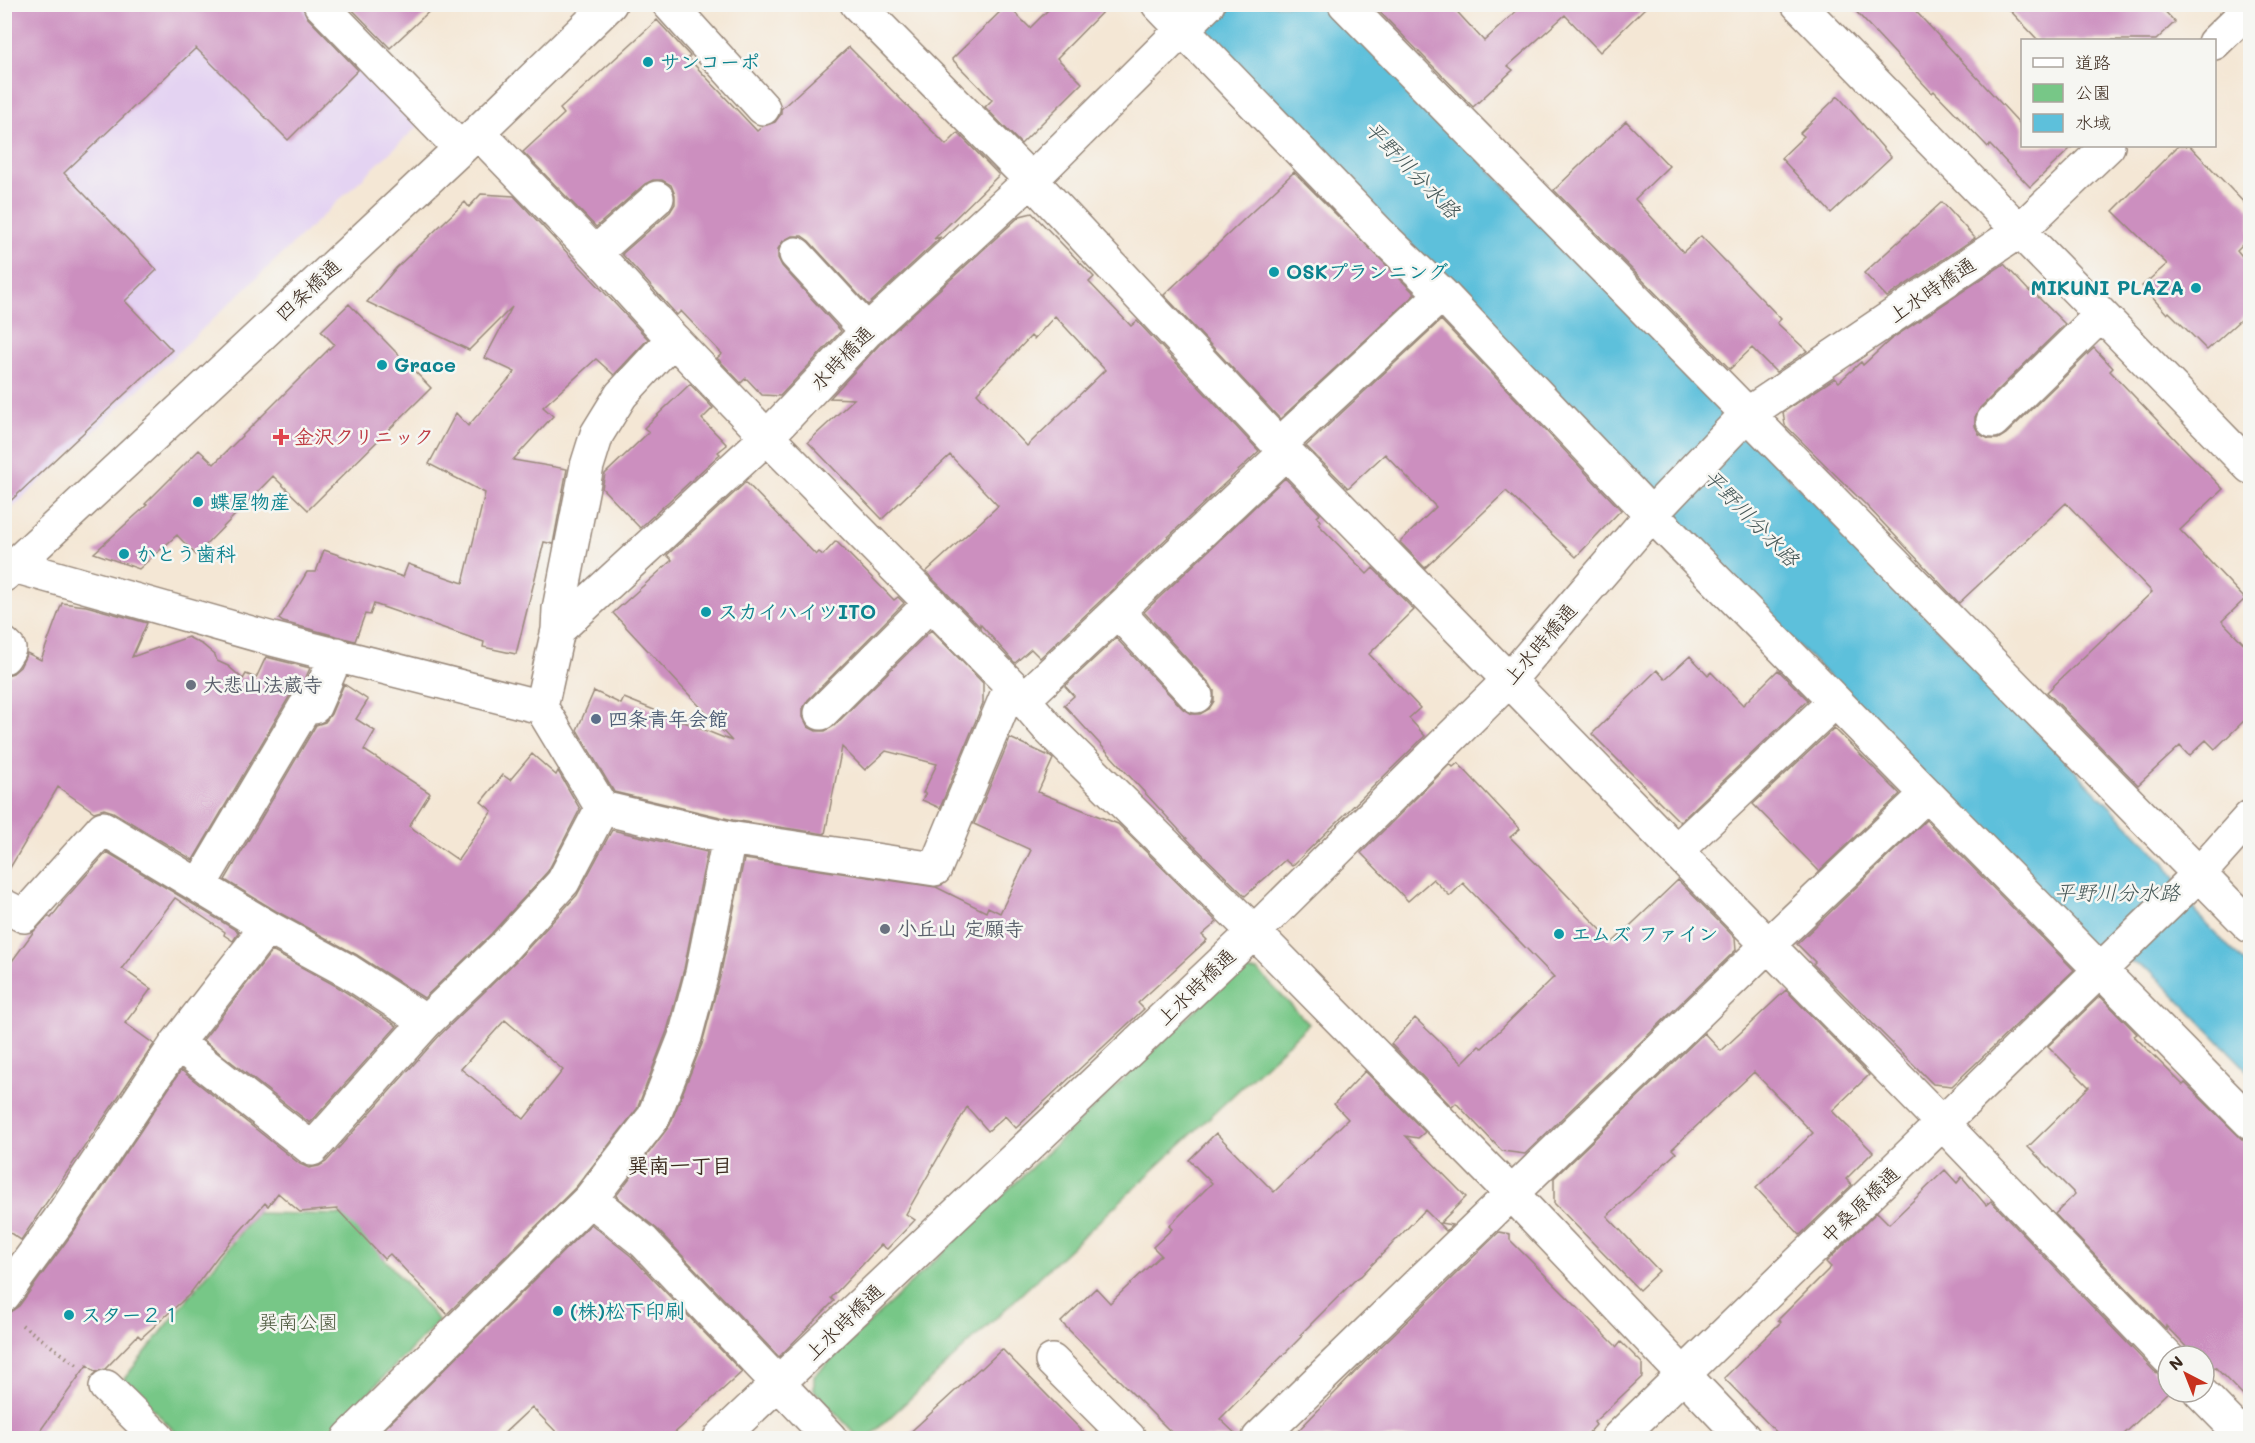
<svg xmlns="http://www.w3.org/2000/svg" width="2255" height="1443" viewBox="0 0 2255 1443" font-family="Mali,'Klee One',sans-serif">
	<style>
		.built { fill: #e4d3f2 }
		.green { fill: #77c787; stroke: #597852; stroke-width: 1.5 }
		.water { fill: #5dc0db; stroke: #4c757c; stroke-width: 1.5 }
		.building { fill: #cc8fbf; fill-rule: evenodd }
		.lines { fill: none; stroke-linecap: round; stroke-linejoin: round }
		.minor-casing { stroke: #98887a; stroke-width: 36 }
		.path { stroke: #98887a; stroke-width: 4; stroke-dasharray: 1.5 4.5; stroke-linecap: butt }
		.minor { stroke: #fff; stroke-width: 33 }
		.culture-dot { fill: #0f9aa8; stroke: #f6f6f2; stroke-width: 2 }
		.health-dot { fill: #e0444e; stroke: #f6f6f2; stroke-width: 2 }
		.worship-dot { fill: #6b7280; stroke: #f6f6f2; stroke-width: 2 }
		.service-dot { fill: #5c6f8a; stroke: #f6f6f2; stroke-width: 2 }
		.labels { text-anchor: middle; stroke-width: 5; stroke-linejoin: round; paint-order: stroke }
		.culture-label { font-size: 20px; font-weight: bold; fill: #0d838f; stroke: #f6f6f2; text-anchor: start }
		.street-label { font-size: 20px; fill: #3b2a1e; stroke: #f6f6f2 }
		.health-label { font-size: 20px; font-weight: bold; fill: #be3a42; stroke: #f6f6f2; text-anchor: start }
		.worship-label { font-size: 20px; font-weight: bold; fill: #5b616d; stroke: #f6f6f2; text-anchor: start }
		.service-label { font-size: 20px; font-weight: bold; fill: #4e5e75; stroke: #f6f6f2; text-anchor: start }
		.park-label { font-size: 20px; fill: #4d593e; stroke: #f6f6f2 }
		.water-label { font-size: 21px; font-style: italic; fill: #455757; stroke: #f6f6f2 }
		.neighbourhood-label { font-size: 21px; font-weight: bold; fill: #3b2a1e; stroke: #f6f6f2 }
	</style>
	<rect width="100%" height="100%" fill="#f6f6f2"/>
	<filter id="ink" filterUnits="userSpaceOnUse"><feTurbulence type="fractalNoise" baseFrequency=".0167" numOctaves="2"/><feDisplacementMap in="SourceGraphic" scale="12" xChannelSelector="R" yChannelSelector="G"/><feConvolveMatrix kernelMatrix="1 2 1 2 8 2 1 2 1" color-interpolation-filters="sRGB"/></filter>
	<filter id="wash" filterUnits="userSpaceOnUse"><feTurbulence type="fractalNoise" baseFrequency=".008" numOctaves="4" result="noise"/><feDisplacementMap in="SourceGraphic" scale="24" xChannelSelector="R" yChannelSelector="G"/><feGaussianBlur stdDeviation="1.35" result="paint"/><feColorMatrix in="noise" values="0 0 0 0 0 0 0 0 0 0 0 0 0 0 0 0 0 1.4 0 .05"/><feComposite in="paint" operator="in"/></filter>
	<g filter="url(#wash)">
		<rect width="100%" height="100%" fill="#f4e7d5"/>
		<path class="built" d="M5,5H305L420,124L5,515Z"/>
		<path class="green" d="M1236,971H1258L1309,1024L868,1438H859L814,1390V1376Z
			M256,1213L346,1215L439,1321L324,1438H181L124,1379Z"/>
		<path class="water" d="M1174,5H1329L2165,863L2199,916L2250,969V1073L2151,971L2087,942Z"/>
		<g id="blocks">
			<path class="building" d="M4,4H302L307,17L358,70L288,140L196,48L64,173L157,270L125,301L172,350L4,507Z
				M347,4H437L390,48Z
				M1054,4H1110L1057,58L1082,83L1021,144L985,107L992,100L952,59L1007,5L1030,28Z
				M1372,4H1450L1484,41L1524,4H1649L1600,52L1565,15L1508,66L1513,70L1473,107Z
				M1849,4H1909L2022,126V146H2073L2030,187L1990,145L1988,147L1934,91L1932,93Z
				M2004,4H2158L2175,22L2156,40H2038Z
				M657,20L690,56L688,58L757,131L763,126L775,122L781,114V109L849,47L946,145L958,133L999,175L934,239L941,237L868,305L809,241L802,236H792L783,241L778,249V258L782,266L841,331L780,396L762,395L746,378L741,383L717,358L722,354L681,311L677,315L622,254L670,212L675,204V195L671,185L662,180H653L645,184L596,227L523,152L564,114L560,109Z
				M1838,96L1891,157L1831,213L1781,158L1804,136L1800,133Z
				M1626,121L1669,166L1635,199L1683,252L1701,236L1781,319L1777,323L1807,351L1776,372L1752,348L1730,369L1554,190Z
				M2178,146H2190L2250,209V237L2237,250L2250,266V311L2207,350L2169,312L2167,314L2142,286L2167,264L2113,211Z
				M1294,172L1415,294L1280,419L1164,295Z
				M481,194L514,196L648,339L614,375L596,359L543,407L553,416L513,460L567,469L553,544L544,542L516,654L483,647L484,642L374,604L370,615L365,614L355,641L283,622L279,619L307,572H316L324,550L403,577L408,564L463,583L485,493L429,464L456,413L468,426L515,372L485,358L512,307L469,350L367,302L396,268L465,202L469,207Z
				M1942,202L1975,238L1887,297L1864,273Z
				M1032,213L1094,277L1089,282L1131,326L1137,321L1259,451L1040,658L1031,649L1015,663L980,624V627L926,572L998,506L950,455L882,519L808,442L854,399L830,398L880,344L1020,216ZM1055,316L1105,370L1027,446L977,393L1031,336L1034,339Z
				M2004,264L2030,292L2031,290L2065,324L1980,408L1975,417V426L1979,434L1989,439H1998L2006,434L2094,348L2113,368L2110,371L2223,489L2180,530L2245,599L2222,621L2250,650V715L2215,749L2206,740L2189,756L2180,746L2138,785L2047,692L2152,592L2066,503L1959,603L1865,504L1785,425L1783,412L1835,378L1839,382L1861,362L1863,365L1890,340Z
				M349,304L431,388L308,510L273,476L196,555L177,535L139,569L94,553L147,505L145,504L199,450L214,464L334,344L321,331Z
				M1441,320L1621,510L1576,557L1506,491L1425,568L1400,542L1436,507L1385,454L1348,488L1306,446Z
				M690,384L713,408L702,419L727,445L718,452L720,454L640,528L602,488L605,474L649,432L644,428Z
				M1285,478L1320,514L1317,517L1321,521L1318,524L1367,574L1373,568L1414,610L1369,654L1420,708L1409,718L1425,736L1292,866L1285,860L1245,896L1191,843L1064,705L1074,696L1065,686L1116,638L1183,709L1191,714H1200L1209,709L1214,701V691L1210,684L1144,612Z
				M746,482L816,555L819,552L823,555L836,541L894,600L898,597L904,603L808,700L803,708V717L808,727L816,731H825L834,726L931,630L983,683V703L940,808L922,800L926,793H923L937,764L886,751L865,770L842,747L825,834L733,820L614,792L577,730L594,691L621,704L624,698L732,741L613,613L672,560L667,555Z
				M62,603L86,606L147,623L132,657L188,637L203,645L215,655L217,661L228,666L243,679L246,674L256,678L266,657L310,668L301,689L295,691L289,697L193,860L113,812L104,809L94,812L58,787L4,878V676L13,673L20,667L27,653L41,660Z
				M1690,656L1708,675L1711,672L1743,705L1778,670L1808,700L1680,822L1592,734L1657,670L1665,679Z
				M344,684L368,700L356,719L375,731L364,750L430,793L409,826L458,860L492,811L481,802L503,775L510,780L532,754L556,775L558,771L580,809L548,871L491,934L424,998L357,955L276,911L225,880L316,725L325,722L331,714Z
				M1834,728L1900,794L1819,871L1753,804Z
				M1010,738L1049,756L1053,759L1038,792L1118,824L1217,922L1202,935L1207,940L1138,1003L1144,1009L1016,1128L1005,1116L988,1131L967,1107L906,1214L915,1220L887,1249L881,1245L831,1298L834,1301L779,1357L657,1229L616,1196L670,1125L702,1044L720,977L744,859L936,887L986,912L988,907L1000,913L1031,850L974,824Z
				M1458,763L1520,829L1510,837L1613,942L1678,880L1735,938L1736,950L1525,1154L1502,1151L1456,1103L1452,1107L1391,1044L1415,1018L1462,1063L1479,1046L1482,1048L1554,977L1463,883L1450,896L1433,879L1408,901L1361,853L1450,764L1453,767Z
				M1926,820L2074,970L1952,1086L1933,1084L1813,964L1815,962L1797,944Z
				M612,830L707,852L684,969L667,1031L637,1109L576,1187L447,1314L390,1254L384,1259L337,1209L300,1212L278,1193L268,1206L265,1203L218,1256L189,1295L141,1338L138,1335L105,1369L96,1372L87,1365L35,1438H4V1320L10,1312L19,1306L74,1231L181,1070L300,1164L309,1168L319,1166L326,1162L440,1035L517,960L577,895ZM505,1020L563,1070L524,1119L461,1069Z
				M107,852L239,932L233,941L224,935L225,932L175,898L122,968L151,989L125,1023L154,1044L21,1240L4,1229V972L34,931L49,916L51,918L65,899Z
				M272,951L338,987L397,1026L310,1123L203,1040Z
				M1786,990L1869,1075L1832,1111L1873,1152L1846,1179L1852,1185L1800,1235L1756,1188L1813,1133L1754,1072L1672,1149L1676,1153L1607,1216L1659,1271L1639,1290L1554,1203V1178L1704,1033L1721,1051Z
				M2100,996L2137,1034L2134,1036L2183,1085L2185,1083L2250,1147V1403L2215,1367L2210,1372L2204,1365V1356H2195L2166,1326V1329L2055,1214L2075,1194L2028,1147L2089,1087L2048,1046Z
				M1365,1071L1425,1132L1418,1138L1406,1136L1466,1197L1440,1223L1452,1225L1446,1231L1425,1210L1361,1276L1356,1279L1300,1335L1302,1336L1220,1419L1240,1438H1177L1061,1322L1096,1288L1110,1303L1161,1255L1153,1247L1172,1229L1169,1226L1212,1183L1189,1160L1216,1133L1274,1192L1348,1119L1334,1104Z
				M1945,1170L1957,1183L1962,1177L1986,1205L1991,1201L2154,1371L2162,1376H2168V1392L2120,1438H1782L1724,1378L1781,1322L1778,1320L1831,1267L1826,1262L1877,1212L1889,1224Z
				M591,1224L631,1256L742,1372L669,1438H562L532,1407L499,1438H375Z
				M1499,1232L1510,1234V1240L1617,1347L1621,1342L1642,1363V1377L1594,1422L1596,1425L1584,1438H1291L1365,1362Z
				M1002,1349L1089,1438H904L980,1368L981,1369Z"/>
		</g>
	</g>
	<g filter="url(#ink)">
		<use href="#blocks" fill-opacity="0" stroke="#98887a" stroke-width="1.5"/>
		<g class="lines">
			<defs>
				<path id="minor" d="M320,4L460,148
					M669,4L763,108
					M857,4L1031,180L1279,445L1943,1124L2168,1358
					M1158,4L1383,237L1442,294L1652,515L2250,1122
					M1345,4L2250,926
					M1798,4L2250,467
					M2214,43L2250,8
					M478,132L595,253L673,339L767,437L1011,685L1049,729L1254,932L1512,1194L1744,1438
					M595,253L657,198
					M796,254L867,331
					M1993,421L2101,315
					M1279,445L1442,294
					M14,566L272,639L541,707L602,808L729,838L702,973L685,1037L653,1118L590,1199L349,1438
					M4,575L478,132L610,4
					M1117,611L1196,696
					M558,630L559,609L587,466L597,434L621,395L673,339
					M4,644L9,649L4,657
					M1024,699L1286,452
					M541,707L558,630L767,437L867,331L1031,180L1208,4
					M821,713L931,603
					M729,838L935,869L1011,685
					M1676,851L1835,701
					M4,906L24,916L103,828L199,886
					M267,927L348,971L426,1022L504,947L563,882L602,808
					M177,1043L312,1149L426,1022
					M590,1199L644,1242L830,1438
					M4,1295L59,1220L177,1043L267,927L199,886L305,707H314L337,654
					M1052,1361L1129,1438
					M106,1387L158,1438
					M2200,1392L2245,1438
					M720,1438L1254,932L1509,680L1657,508L1746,415L2019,231L2108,146
					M1259,1438L1768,945L1927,794
					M1618,1438L2199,874L2250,817"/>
			</defs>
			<use href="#minor" class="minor-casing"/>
			<path class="path" d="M22,1325L77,1365"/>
			<use href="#minor" class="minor"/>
		</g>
	</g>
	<g class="culture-dot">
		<circle cx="648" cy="62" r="6"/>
		<circle cx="1274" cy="272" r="6"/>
		<circle cx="2196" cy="288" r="6"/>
		<circle cx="382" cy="365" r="6"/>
		<circle cx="198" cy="502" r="6"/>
		<circle cx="124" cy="554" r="6"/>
		<circle cx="706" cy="612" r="6"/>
		<circle cx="1559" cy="934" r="6"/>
		<circle cx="558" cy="1311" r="6"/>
		<circle cx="69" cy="1315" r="6"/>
	</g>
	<path class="health-dot" d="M278 428h6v6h6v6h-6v6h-6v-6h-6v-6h6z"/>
	<g class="worship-dot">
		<circle cx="191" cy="685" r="6"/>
		<circle cx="885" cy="929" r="6"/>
	</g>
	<circle class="service-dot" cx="596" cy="719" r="6"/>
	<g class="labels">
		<g class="culture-label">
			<text x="660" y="69">サンコーポ</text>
			<text x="1286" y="279">OSKプランニング</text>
			<text x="2184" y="295" text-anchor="end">MIKUNI PLAZA</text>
			<text x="394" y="372">Grace</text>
			<text x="210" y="509">蝶屋物産</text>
			<text x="136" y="561">かとう歯科</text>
			<text x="718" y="619">スカイハイツITO</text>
			<text x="1571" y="941">エムズ ファイン</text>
			<text x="570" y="1318">(株)松下印刷</text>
			<text x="81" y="1322">スター２１</text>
		</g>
		<g class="street-label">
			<text transform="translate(308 290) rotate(-43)" y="7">四条橋通</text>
			<text transform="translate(1932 290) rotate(-34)" y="7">上水時橋通</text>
			<text transform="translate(842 358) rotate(-46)" y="7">水時橋通</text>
			<text transform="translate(1540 644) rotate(-49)" y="7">上水時橋通</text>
			<text transform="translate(1196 987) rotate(-44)" y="7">上水時橋通</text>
			<text transform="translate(1860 1205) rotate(-44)" y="7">中桑原橋通</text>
			<text transform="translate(844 1322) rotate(-44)" y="7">上水時橋通</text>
		</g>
		<g class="health-label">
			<text x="294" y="444">金沢クリニック</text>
		</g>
		<g class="worship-label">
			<text x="203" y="692">大悲山法蔵寺</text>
			<text x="897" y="936">小丘山 定願寺</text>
		</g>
		<g class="service-label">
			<text x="608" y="726">四条青年会館</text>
		</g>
		<g class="park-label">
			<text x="298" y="1329">巽南公園</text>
		</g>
		<g class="water-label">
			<text transform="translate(1412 170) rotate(46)" y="7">平野川分水路</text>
			<text transform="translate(1751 518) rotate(46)" y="7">平野川分水路</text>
			<text x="2117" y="900">平野川分水路</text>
		</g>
		<g class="neighbourhood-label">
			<text x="680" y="1173">巽南一丁目</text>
		</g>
	</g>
	<rect width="2255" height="1443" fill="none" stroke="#f6f6f2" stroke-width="24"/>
	<rect x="2021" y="39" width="195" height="108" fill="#f6f6f2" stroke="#aba49d" stroke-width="1.5"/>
	<rect x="2033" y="58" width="30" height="9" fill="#ffffff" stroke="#aba49d" stroke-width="1.5"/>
	<text x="2075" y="69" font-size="18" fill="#3b2a1e">道路</text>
	<rect x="2033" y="84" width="30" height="18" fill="#77c787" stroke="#aba49d" stroke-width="1.5"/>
	<text x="2075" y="99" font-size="18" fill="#3b2a1e">公園</text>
	<rect x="2033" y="114" width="30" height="18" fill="#5dc0db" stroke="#aba49d" stroke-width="1.5"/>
	<text x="2075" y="129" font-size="18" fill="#3b2a1e">水域</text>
	<g transform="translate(2186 1374) rotate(318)"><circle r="28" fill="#f6f6f2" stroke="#aba49d" stroke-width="1.5"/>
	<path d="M0-4.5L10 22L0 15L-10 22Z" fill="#c8321e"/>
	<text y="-9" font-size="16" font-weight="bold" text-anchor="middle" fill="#3b2a1e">N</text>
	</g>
</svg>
